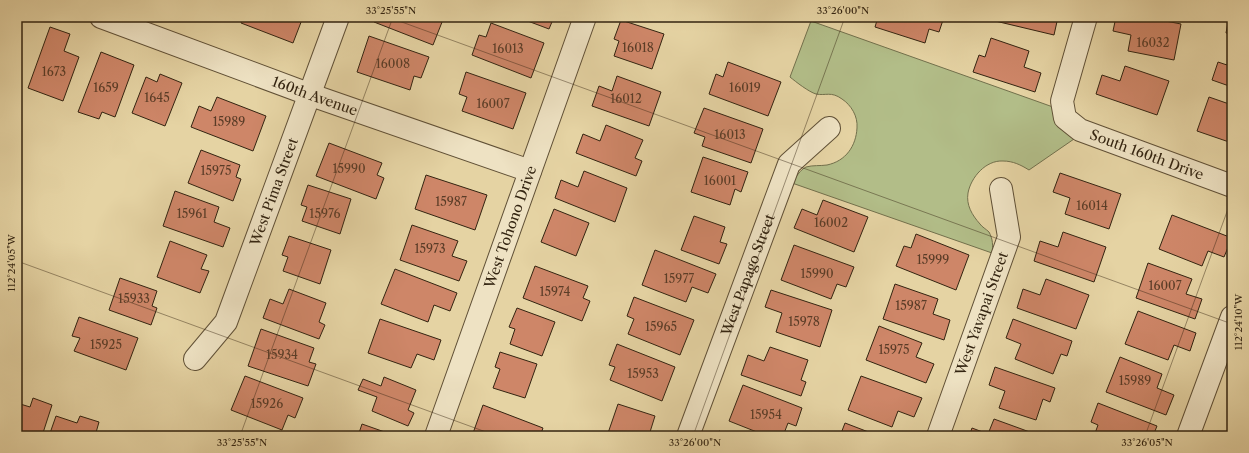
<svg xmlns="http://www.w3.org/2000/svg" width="1249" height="453" viewBox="0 0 1249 453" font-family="'Libre Caslon Text',serif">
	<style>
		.green { fill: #b2bd88; stroke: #72704c }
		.building { fill: #ce8668; stroke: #332411 }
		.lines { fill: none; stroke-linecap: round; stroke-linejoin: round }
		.minor-casing { stroke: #605036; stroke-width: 24 }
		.minor { stroke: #eee2c3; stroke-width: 22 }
		.ticks { fill: none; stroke: #332411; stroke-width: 1; stroke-opacity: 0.45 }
		.labels { text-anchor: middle; stroke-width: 4; stroke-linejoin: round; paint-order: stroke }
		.number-label { font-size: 12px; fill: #5a3c27 }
		.street-label { font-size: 14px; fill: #332411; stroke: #eee2c3 }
		.neatline { fill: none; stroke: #332411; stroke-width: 1.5 }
		.ticks-label { font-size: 10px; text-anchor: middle; fill: #332411 }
	</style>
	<rect width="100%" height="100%" fill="#e5d3a3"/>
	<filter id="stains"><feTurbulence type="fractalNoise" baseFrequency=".005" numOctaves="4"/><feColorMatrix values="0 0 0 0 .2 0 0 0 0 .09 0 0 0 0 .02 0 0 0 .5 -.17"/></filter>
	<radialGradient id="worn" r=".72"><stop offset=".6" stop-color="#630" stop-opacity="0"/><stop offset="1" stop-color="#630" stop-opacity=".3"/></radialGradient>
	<path class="green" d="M811,21L1053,107L1074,139L1029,170C1021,165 1013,161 1003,161C986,160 971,177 968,193C966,205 972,215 980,224C982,227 986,229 989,232C993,239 993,246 992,253L792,183C796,177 800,170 806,167C813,165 820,166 827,165C846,161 856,146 857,128C858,116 851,105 842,99C831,91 826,96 816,94C809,92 796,82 790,77Z"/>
	<path class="building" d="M243,17H303L293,43L241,23Z
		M376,17H444L433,45L374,22Z
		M517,17H554L549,29Z
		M878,17H944L939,32L929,29L925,43L875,27Z
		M992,17H1058L1054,35L991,20Z
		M1116,17H1145L1181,24L1174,60L1128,51L1131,35L1113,31Z
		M1229,17H1232V34L1226,33Z
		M621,20L664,34L652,69L614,56L619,41L614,39Z
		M491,23L544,43L531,78L472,55L479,35L486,37Z
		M50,27L70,34L64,51L79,57L63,101L28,88Z
		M369,36L429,57L421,78L414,76L410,90L357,72Z
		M991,38L1029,51L1024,67L1041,73L1035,92L973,72L979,55L985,57Z
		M1232,49V87L1212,80L1218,62L1227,65Z
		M101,52L134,65L115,117L102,112L99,119L78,112Z
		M728,62L781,82L768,116L709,94L716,74L723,77Z
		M1125,66L1169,81L1157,115L1096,94L1102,75L1120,81Z
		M466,72L526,93L513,129L462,111L467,97L459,94Z
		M160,74L182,83L165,126L132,113L146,77L157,82Z
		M617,76L661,92L649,126L592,106L599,86L612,91Z
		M217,97L266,116L253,151L191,127L199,106L211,111Z
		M1209,97L1232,105V143L1197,131Z
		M704,108L763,129L751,163L702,146L705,137L694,133Z
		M606,125L643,140L635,158L642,161L636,176L576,153L583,134L600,141Z
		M329,143L382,163L377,175L384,178L376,199L316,176Z
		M201,150L240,165L236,177L241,179L233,201L188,183Z
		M703,157L748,172L741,192L735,189L730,205L691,192Z
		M584,171L627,188L615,222L555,198L561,180L578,187Z
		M1060,173L1121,194L1109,229L1065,214L1070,198L1053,192Z
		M426,175L487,195L475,230L415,209Z
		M308,185L351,199L340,234L302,221L307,207L301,205Z
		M175,191L219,207L214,222L230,228L223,247L163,226Z
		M823,200L868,217L854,252L794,228L802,209L817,215Z
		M554,209L589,223L576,256L541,242Z
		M1172,215L1232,238L1224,257L1208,251L1202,266L1159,249Z
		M694,216L725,227L720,242L727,244L719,264L681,250Z
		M412,225L458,241L452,256L467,261L459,281L400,260Z
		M1063,232L1106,247L1094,282L1034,261L1040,241L1058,247Z
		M916,234L969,255L956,290L896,266L904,246L911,248Z
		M289,236L331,250L320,284L283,271L288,257L282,255Z
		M170,241L207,255L201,269L209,271L200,293L157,277Z
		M794,245L854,267L846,287L837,284L831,299L781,280Z
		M655,250L716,274L708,293L692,287L686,302L642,285Z
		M1148,263L1192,279L1186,294L1202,299L1195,319L1136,298Z
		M535,266L588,286L583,298L590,301L582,321L523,298Z
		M395,269L457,293L450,311L434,305L428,322L381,304Z
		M120,278L157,291L152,306L157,308L151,325L109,310Z
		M1046,279L1089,295L1076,329L1017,308L1023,289L1040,295Z
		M895,284L938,299L933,314L950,320L944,340L883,319Z
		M289,289L326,303L319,322L325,325L319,339L263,318L270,299L283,304Z
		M771,290L832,310L820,347L776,332L782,313L765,307Z
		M634,297L694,320L680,355L628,334L634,319L627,316Z
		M517,308L555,322L542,356L510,344L515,329L509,327Z
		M1138,311L1196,333L1190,351L1174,345L1168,360L1125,344Z
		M79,317L138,338L126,370L74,351L80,338L72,336Z
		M380,319L441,340L434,360L417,354L411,368L368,353Z
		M1013,319L1072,341L1067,356L1061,354L1053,374L1015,359L1021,344L1006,338Z
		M879,326L922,343L916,357L934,364L926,383L866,360Z
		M261,329L314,348L309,362L316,364L308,386L248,366Z
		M617,344L675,367L662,401L610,380L615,367L609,365Z
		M770,347L808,360L801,380L806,382L801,396L741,375L748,355L764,361Z
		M500,352L537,364L525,398L493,388L500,369L495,367Z
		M1120,357L1162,374L1157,388L1174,395L1166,415L1106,392Z
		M995,367L1055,388L1050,402L1043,399L1036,420L999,408L1005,391L989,385Z
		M245,376L303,398L295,418L288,415L282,430L231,410Z
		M861,376L922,398L914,417L898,411L892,427L848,410Z
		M384,377L416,390L408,410L414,413L408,426L372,411L377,397L358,390L363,379L381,386Z
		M743,385L802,408L796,426L788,423L783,436H767L729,421Z
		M33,398L52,405L42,436H17V403L30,407Z
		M1098,403L1157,426L1153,436H1094L1098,425L1091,422Z
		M618,404L655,416L650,432L656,434L655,436H607Z
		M483,405L543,428L540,436H472Z
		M56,416L77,423L80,416L99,422L95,436H49Z
		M994,419L1038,435V436H969L972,428L988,434Z
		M1232,419V433L1227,431Z
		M845,423L879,436H840Z
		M362,424L396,436H358Z
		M719,431L734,436H717Z"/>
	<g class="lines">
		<defs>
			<g id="minor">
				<path id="s1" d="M101,17L311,95L530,171"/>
				<path id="s2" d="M1086,17L1062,101L1065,118L1080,130L1232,186"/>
				<path id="s3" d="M195,359L226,322L338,17"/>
				<path id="s4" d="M436,436L585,17"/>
				<path id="s5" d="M688,436L789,164L829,128"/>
				<path id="s6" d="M938,436L1009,237L1001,189"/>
				<path d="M1188,436L1232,317"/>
			</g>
		</defs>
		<use href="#minor" class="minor-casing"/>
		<use href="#minor" class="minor"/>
	</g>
	<path class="ticks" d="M388,17L1232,324M17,261L497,436M240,436L393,17M693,436L845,17M1145,436L1232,198"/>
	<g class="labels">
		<g class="number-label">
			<text x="1153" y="47">16032</text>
			<text x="638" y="52">16018</text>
			<text x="508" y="53">16013</text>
			<text x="393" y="68">16008</text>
			<text x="54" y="76">1673</text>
			<text x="106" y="92">1659</text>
			<text x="745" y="92">16019</text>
			<text x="157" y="102">1645</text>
			<text x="626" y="103">16012</text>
			<text x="493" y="108">16007</text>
			<text x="229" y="126">15989</text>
			<text x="730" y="139">16013</text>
			<text x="349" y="173">15990</text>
			<text x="216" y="175">15975</text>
			<text x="720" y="185">16001</text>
			<text x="451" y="206">15987</text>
			<text x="1092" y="210">16014</text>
			<text x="192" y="218">15961</text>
			<text x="325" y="218">15976</text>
			<text x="831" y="227">16002</text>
			<text x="430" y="253">15973</text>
			<text x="933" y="264">15999</text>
			<text x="817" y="278">15990</text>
			<text x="679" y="283">15977</text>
			<text x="1165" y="290">16007</text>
			<text x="555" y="296">15974</text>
			<text x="134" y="303">15933</text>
			<text x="911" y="310">15987</text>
			<text x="804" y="326">15978</text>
			<text x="661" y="331">15965</text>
			<text x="106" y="349">15925</text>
			<text x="894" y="354">15975</text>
			<text x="282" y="359">15934</text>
			<text x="643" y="378">15953</text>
			<text x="1135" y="385">15989</text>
			<text x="267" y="408">15926</text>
			<text x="766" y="419">15954</text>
		</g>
		<g class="street-label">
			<text dy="5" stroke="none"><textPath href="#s1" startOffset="228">160th Avenue</textPath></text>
			<text dy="5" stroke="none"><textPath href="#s2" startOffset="195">South 160th Drive</textPath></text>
			<text dy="5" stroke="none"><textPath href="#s3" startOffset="187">West Pima Street</textPath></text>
			<text dy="5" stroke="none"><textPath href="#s4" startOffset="222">West Tohono Drive</textPath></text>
			<text dy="5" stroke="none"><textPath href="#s5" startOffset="172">West Papago Street</textPath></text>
			<text dy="5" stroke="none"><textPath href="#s6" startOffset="130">West Yavapai Street</textPath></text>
		</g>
	</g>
	<rect width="1249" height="453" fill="none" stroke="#e5d3a3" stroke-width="44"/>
	<rect x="22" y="22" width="1205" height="409" class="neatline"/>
	<g class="ticks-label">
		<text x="391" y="14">33°25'55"N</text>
		<text x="843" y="14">33°26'00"N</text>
		<text transform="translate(11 263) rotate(-90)" y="4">112°24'05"W</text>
		<text transform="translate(1238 322) rotate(-90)" y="4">112°24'10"W</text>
		<text x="242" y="446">33°25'55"N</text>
		<text x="695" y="446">33°26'00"N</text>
		<text x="1147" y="446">33°26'05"N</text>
	</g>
	<rect width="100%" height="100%" filter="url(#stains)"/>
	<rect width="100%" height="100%" fill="url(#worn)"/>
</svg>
